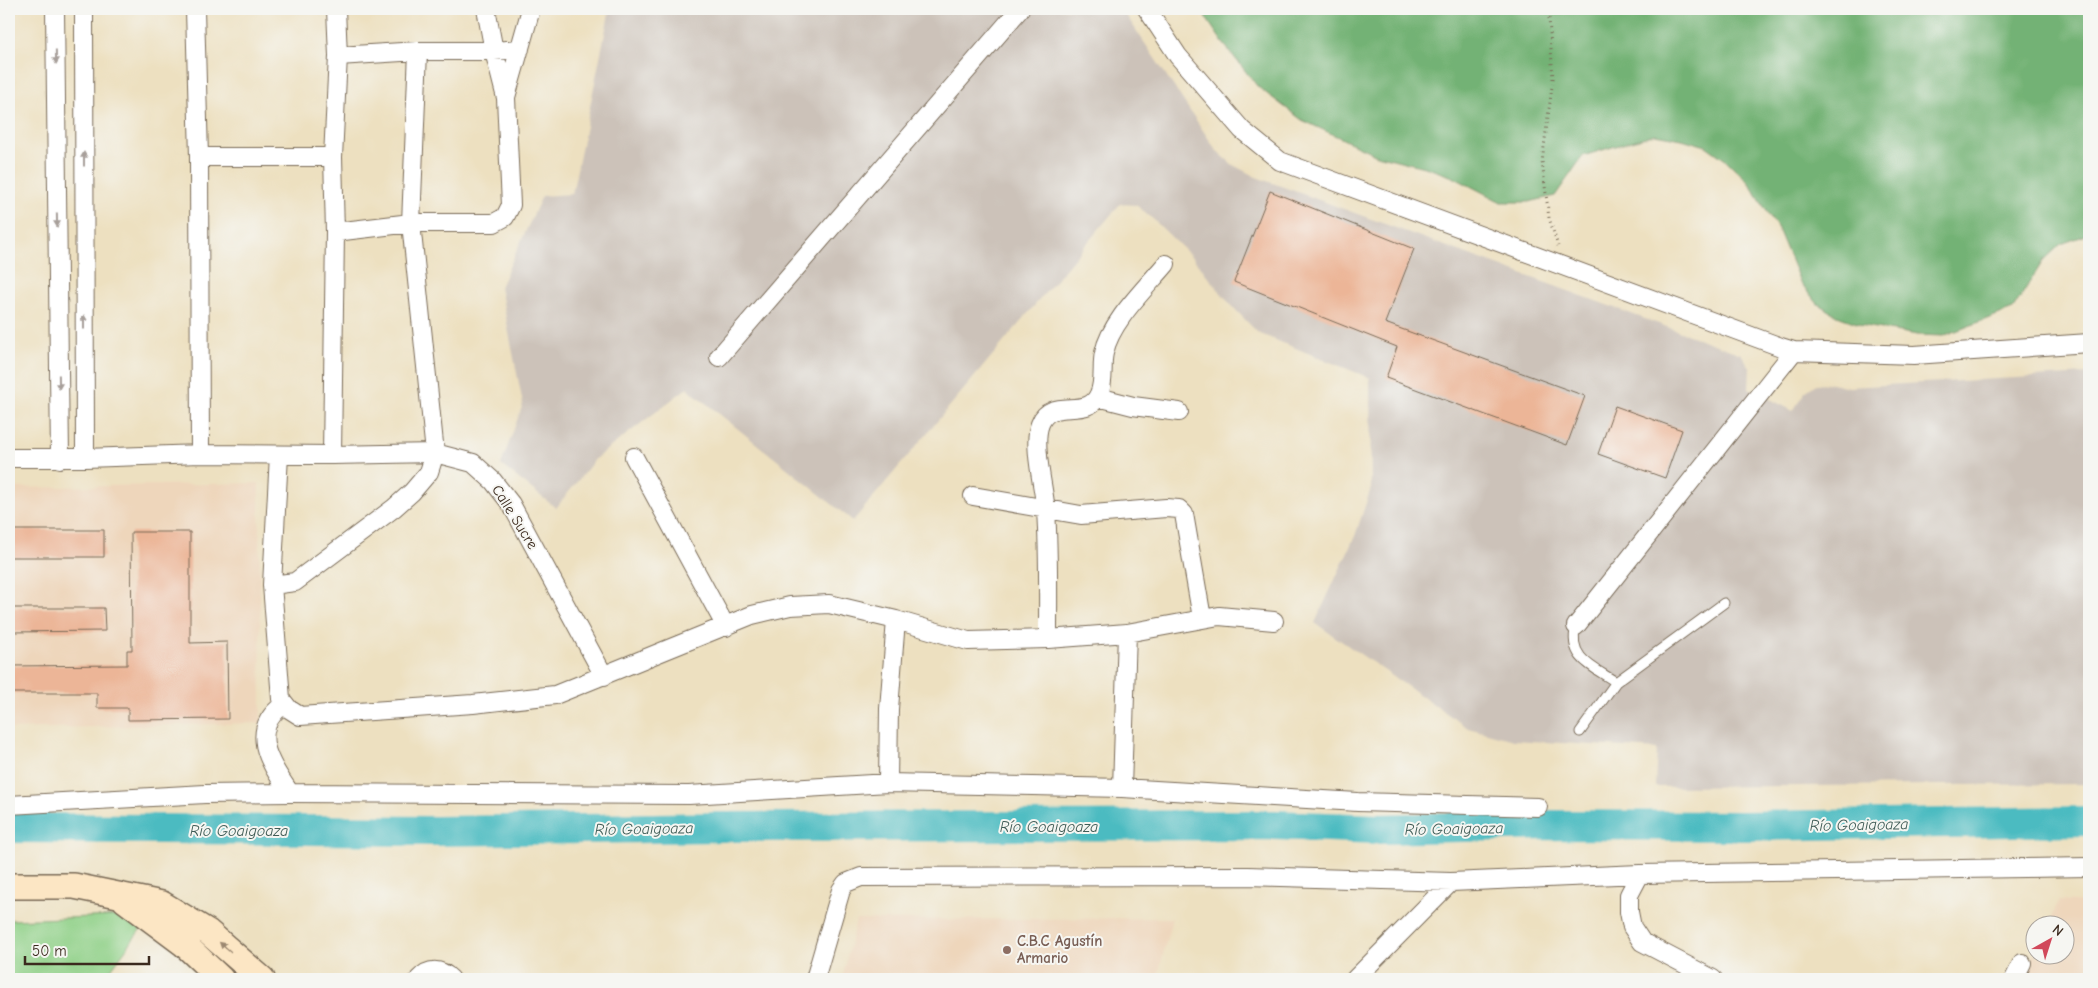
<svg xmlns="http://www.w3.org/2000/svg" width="2098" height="988" viewBox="0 0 2098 988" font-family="'Comic Neue',sans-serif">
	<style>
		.built { fill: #eed6bb }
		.industrial { fill: #ccc2b9 }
		.green { fill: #8fd087; stroke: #657d52 }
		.forest { fill: #73b274; stroke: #576e49 }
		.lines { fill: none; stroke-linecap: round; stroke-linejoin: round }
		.river { stroke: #4cbbc1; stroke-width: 30 }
		.building { fill: #ecb597 }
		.lane-casing { stroke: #796a57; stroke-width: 11 }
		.street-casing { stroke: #796a57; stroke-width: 20 }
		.secondary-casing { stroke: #796a57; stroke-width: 28 }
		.path { stroke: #796a57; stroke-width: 3; stroke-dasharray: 1 4; stroke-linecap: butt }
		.lane { stroke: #fff; stroke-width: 9 }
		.street { stroke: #fff; stroke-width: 18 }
		.secondary { stroke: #fce6c4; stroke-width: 25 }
		.oneway { fill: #a79f9a }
		.oneway2 { fill: #9c8871 }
		.education-dot { fill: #8d6e63; stroke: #f6f6f2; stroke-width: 2 }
		.labels { text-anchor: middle; stroke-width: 4; stroke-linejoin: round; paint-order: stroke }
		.street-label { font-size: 15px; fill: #3b2a1e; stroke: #f6f6f2 }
		.education-label { font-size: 15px; font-weight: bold; fill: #785e54; stroke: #f6f6f2; text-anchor: start }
		.water-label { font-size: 16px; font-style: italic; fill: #415d57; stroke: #f6f6f2 }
	</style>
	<rect width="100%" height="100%" fill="#f6f6f2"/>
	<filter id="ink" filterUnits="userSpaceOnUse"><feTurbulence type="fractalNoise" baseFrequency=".02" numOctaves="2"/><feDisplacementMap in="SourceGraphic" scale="10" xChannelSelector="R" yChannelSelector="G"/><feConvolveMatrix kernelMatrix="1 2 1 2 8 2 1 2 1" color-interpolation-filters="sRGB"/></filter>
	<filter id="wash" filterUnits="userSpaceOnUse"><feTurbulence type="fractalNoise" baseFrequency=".0096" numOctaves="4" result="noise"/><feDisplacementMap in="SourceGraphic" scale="20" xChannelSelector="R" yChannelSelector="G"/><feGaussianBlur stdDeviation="1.12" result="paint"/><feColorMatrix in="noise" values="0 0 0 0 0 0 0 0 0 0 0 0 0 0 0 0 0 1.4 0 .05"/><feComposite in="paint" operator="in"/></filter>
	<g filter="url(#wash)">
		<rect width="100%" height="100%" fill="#ede0c0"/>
		<path class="built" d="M259,483L261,723L9,729V488Z
			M2059,901L2089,903V979H2022L2035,951L2036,956H2066V926L2048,925Z
			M1172,918L1157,979H842L856,920Z"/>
		<path class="industrial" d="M610,9H1122L1216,150L1233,165L1256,177L1741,354L1750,367L1749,388L1793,411L1805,392L1816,384L1832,383L1849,387L2089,374V784L1655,787L1657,749L1514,740L1468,728L1315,623L1355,536L1371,488L1370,378L1258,333L1231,305L1193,258L1154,220L1136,205L1120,204L853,521L687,388L596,458L556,508L501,465L523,404L500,287L542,196L572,194Z"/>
		<path class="green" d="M119,916L129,919L143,926L104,979H9V920Z"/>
		<path class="forest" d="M1200,9H2089V234L2061,244L2043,261L2013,309L1943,336L1917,335L1865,326L1840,317L1818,304L1800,282L1778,229L1747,180L1727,161L1706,146L1682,139L1655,134L1583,156L1555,196L1529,202H1501L1453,177L1428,168L1377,155L1302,120L1258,87L1223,43Z"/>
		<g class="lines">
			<path class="river" d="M9,828L436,831L724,827L1274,825L1378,829L1551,825L1741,826L2089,821"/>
		</g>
		<g id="blocks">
			<path class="building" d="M1270,191L1414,249L1385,323L1585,396L1567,445L1386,378L1397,347L1234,282Z
				M1615,406L1682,430L1665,478L1598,454Z
				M9,530H104V557H9Z
				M131,532H190V643L227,642L228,719L128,720V708H97V693H9V666L127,665V650H132Z
				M9,608H104L105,631L9,632Z"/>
		</g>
	</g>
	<g filter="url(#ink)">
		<use href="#blocks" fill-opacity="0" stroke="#796a57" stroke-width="1"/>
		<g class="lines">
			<defs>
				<path id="lane" d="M1576,626C1567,658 1593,667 1616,682
					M1580,732L1616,682L1724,603"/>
				<path id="street" d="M55,9L60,459
					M84,9L85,458
					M195,9L199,157L200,454
					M1147,9L1178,56L1242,130L1280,161L1781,347L1794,351L1914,355L2089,343
					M338,56L418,51H494L520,49
					M506,97L531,9
					M199,157H333
					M335,232L411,223H494L505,217L511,205L506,98L494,51L486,9
					M719,357L1020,9
					M1098,397L1133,406L1179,412
					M279,455L272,585L281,699L289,709L300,716L473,704L555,695L752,615L790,606L829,604L896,620L968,641L1048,639L1127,633L1219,616L1274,621
					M332,455L435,453L473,463L493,481L511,504L604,676
					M634,457L726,627
					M9,458H85L200,454L332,455L335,232L333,157L338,56L336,9
					M973,496L1081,515L1166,508L1179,509L1184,514L1202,618
					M272,585L295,582L394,508L412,492L429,472L435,453L411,223L418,51
					M1576,626L1794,351
					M1048,639C1048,597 1049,553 1046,511C1044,488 1032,444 1040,424C1051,395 1088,421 1099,394C1105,381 1101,366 1104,353C1110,322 1146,288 1166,264
					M284,704C247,731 270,763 290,793
					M888,783L889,709L896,620
					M1122,788L1127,633
					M9,805L205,794L290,793L689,795L888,783L1122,788L1358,802L1538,807
					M1640,874L1629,895V912L1632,927L1642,942L1713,979
					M419,979C429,968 440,968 451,979
					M815,979L841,890L846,883L861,877L1248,876L1451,882L1640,874L2089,867
					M1355,979L1451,882
					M2014,979L2022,963"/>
				<path id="secondary" d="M9,886H74L162,904L208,932L262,979
					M125,900L184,944L221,979"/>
			</defs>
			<use href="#lane" class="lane-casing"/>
			<use href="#street" class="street-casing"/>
			<use href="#secondary" class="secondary-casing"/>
			<path class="path" d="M1545,9L1549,18L1553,79L1542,162L1549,218L1558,246"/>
			<use href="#lane" class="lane"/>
			<use href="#street" class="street"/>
			<use href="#secondary" class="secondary"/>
		</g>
		<defs><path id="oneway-solid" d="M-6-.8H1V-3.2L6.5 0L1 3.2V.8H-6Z" transform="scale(1.25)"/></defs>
		<g class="oneway">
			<use href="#oneway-solid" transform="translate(56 57) rotate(89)"/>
			<use href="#oneway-solid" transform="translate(84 159) rotate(-90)"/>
			<use href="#oneway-solid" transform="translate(57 220) rotate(89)"/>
			<use href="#oneway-solid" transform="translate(84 322) rotate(-90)"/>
			<use href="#oneway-solid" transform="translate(59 382) rotate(89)"/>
		</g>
		<use class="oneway2" href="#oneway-solid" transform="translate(225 947) rotate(-139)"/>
	</g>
	<circle class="education-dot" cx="1007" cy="950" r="5"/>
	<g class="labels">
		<g class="street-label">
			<text transform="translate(515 517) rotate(58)" y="5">Calle Sucre</text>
		</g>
		<g class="education-label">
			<text x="1017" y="946">C.B.C Agustín<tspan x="1017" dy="17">Armario</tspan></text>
		</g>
		<g class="water-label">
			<text transform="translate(1859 824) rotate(-1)" y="6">Río Goaigoaza</text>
			<text x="1049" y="832">Río Goaigoaza</text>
			<text transform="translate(644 828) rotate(-1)" y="6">Río Goaigoaza</text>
			<text transform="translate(1454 828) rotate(-1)" y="6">Río Goaigoaza</text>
			<text x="239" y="836">Río Goaigoaza</text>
		</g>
	</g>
	<rect width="2098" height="988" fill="none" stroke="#f6f6f2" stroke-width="30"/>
	<g transform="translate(2050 940) rotate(39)"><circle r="24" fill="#f6f6f2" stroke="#aba49d"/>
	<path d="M0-4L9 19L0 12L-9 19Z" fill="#d1495b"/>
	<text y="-8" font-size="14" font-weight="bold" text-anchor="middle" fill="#3b2a1e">N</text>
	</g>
	<path d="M25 956v8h124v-8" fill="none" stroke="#3b2a1e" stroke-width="2.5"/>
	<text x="32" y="956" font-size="15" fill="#3b2a1e" stroke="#f6f6f2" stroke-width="4" paint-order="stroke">50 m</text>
</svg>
